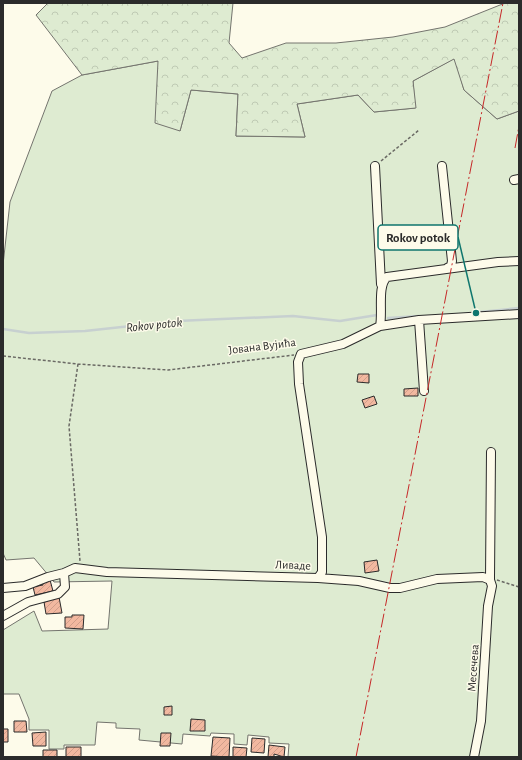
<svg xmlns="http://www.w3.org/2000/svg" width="522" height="760" viewBox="0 0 522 760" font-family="'Alegreya Sans',sans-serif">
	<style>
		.green { fill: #deebd1; stroke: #74746e }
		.forest { fill: url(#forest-crowns); stroke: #74746e }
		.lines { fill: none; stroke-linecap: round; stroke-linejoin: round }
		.stream { stroke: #c7d0d0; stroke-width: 2.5 }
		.building { fill: url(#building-hatch); stroke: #2b2b2b }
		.minor-casing { stroke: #2b2b2b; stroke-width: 10 }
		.path { stroke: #6a6964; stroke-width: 1.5; stroke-dasharray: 3 2; stroke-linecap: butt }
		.minor { stroke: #fdfbea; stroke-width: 8 }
		.power { stroke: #c62828; stroke-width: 1; stroke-dasharray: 14 3 2 3; stroke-linecap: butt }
		.labels { text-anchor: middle; stroke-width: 3; stroke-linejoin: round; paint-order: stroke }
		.street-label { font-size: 12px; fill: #2b2b2b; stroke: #fdfbea }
		.water-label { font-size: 13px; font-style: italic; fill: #2b2b2b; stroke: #fdfbea }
		.leader { fill: none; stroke: #0f766e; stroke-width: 1.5 }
		.callout-dot { fill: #0f766e; stroke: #fdfbea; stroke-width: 1.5 }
		.callout { fill: #fdfbea; stroke: #0f766e; stroke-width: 1.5 }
		.callout-label { font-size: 13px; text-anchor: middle; font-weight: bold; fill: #2b2b2b }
	</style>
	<defs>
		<pattern id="forest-crowns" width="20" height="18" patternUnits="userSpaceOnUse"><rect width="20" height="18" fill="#deebd1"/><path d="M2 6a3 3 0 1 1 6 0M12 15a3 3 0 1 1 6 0" fill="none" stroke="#bfcab4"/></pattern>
		<pattern id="building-hatch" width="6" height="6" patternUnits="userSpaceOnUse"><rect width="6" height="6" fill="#f2b8a0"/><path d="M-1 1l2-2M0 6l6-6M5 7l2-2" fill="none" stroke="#d09e8a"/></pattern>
	</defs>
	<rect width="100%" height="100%" fill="#fdfbea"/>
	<path class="green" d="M455,58L464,90L497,119L519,111V757H288L289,744L269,743V737L248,735L247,745L234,744V734L211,733L210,736L183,734L182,744L139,740L140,729L116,728V723L97,722L95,745H64V749H49V730H29V719L19,694H3V630L34,611L42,631L108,629L112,581L54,582L34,558L6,560L3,553V265L10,202L52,91L82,75L158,61L180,131L191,90L238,94L236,136L305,137L297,104L358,95L374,112L415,108L413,81Z"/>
	<path class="forest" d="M48,3H233L229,43L242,58L286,43H336L393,37L445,27L505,3H519V111L497,119L464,90L454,59L413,81L416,108L374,112L358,95L297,104L305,137L236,136L238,94L191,90L180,131L155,123L158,61L82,75L36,15Z"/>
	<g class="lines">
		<path class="stream" d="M480,312L519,308
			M388,318L419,316
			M3,329L29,333L85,331L177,321L293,316L340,321L377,315"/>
	</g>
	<path class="building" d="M358,374H369V383L357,382Z
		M418,388V396H404V389Z
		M374,396L377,404L365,408L362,400Z
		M377,560L379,571L365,573L364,562Z
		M50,580L53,591L35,595L33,587L43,585L42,582Z
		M59,597L62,613L46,614L44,602Z
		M72,615H84L83,629L65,628V617H72Z
		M172,706V715H164V707Z
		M191,719L205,720V731H190Z
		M14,721H26L27,732H14Z
		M3,729H8V742H3Z
		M46,732V746H33L32,733Z
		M161,733H171L170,746H160Z
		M213,737L230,738L229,757L211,756Z
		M252,738L265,739L264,753L251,752Z
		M269,745L285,747L284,757L274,754V757H268Z
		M66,747H81V757H66Z
		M233,747L247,748L246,757H233Z
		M43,750H57V757H43Z"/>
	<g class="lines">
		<defs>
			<path id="minor" d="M375,166L381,284
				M442,166L452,261L451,266L447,268
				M514,180L519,179
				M419,320L424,391
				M380,326C383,312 377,286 387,277L498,262L519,261
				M318,578L359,581L390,588H400L437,579L483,577L490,580L492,586L488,606L481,721L474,757
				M490,580L491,452
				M3,588L25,586L48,577L64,573L75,568L107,572L318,578L322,572V537L299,384L298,362L301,354L343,344L380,326L419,320L519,314
				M3,616L28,602L58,594L65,587L64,573"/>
		</defs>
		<use href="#minor" class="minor-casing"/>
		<path class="path" d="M381,161L419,130
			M3,356L78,364L168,370L294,355
			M78,364L69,426L80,561
			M497,580L519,587"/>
		<use href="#minor" class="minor"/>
		<path class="power" d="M515,148L519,126
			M356,757L503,3"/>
	</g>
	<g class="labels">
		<g class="street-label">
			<text transform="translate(262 346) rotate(-7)" y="4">Јована Вујића</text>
			<text transform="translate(293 565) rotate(2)" y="4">Ливаде</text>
			<text transform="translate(473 668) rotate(-86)" y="4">Месечева</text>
		</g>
		<g class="water-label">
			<text transform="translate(154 324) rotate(-6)" y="5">Rokov potok</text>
		</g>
	</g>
	<path class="leader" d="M476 313L458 237"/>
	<circle class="callout-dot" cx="476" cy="313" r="4"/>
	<rect class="callout" x="378" y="225" width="80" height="25" rx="4"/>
	<g class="callout-label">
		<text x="418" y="242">Rokov potok</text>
	</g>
	<rect width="522" height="760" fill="none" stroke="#2b2b2b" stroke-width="8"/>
</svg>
